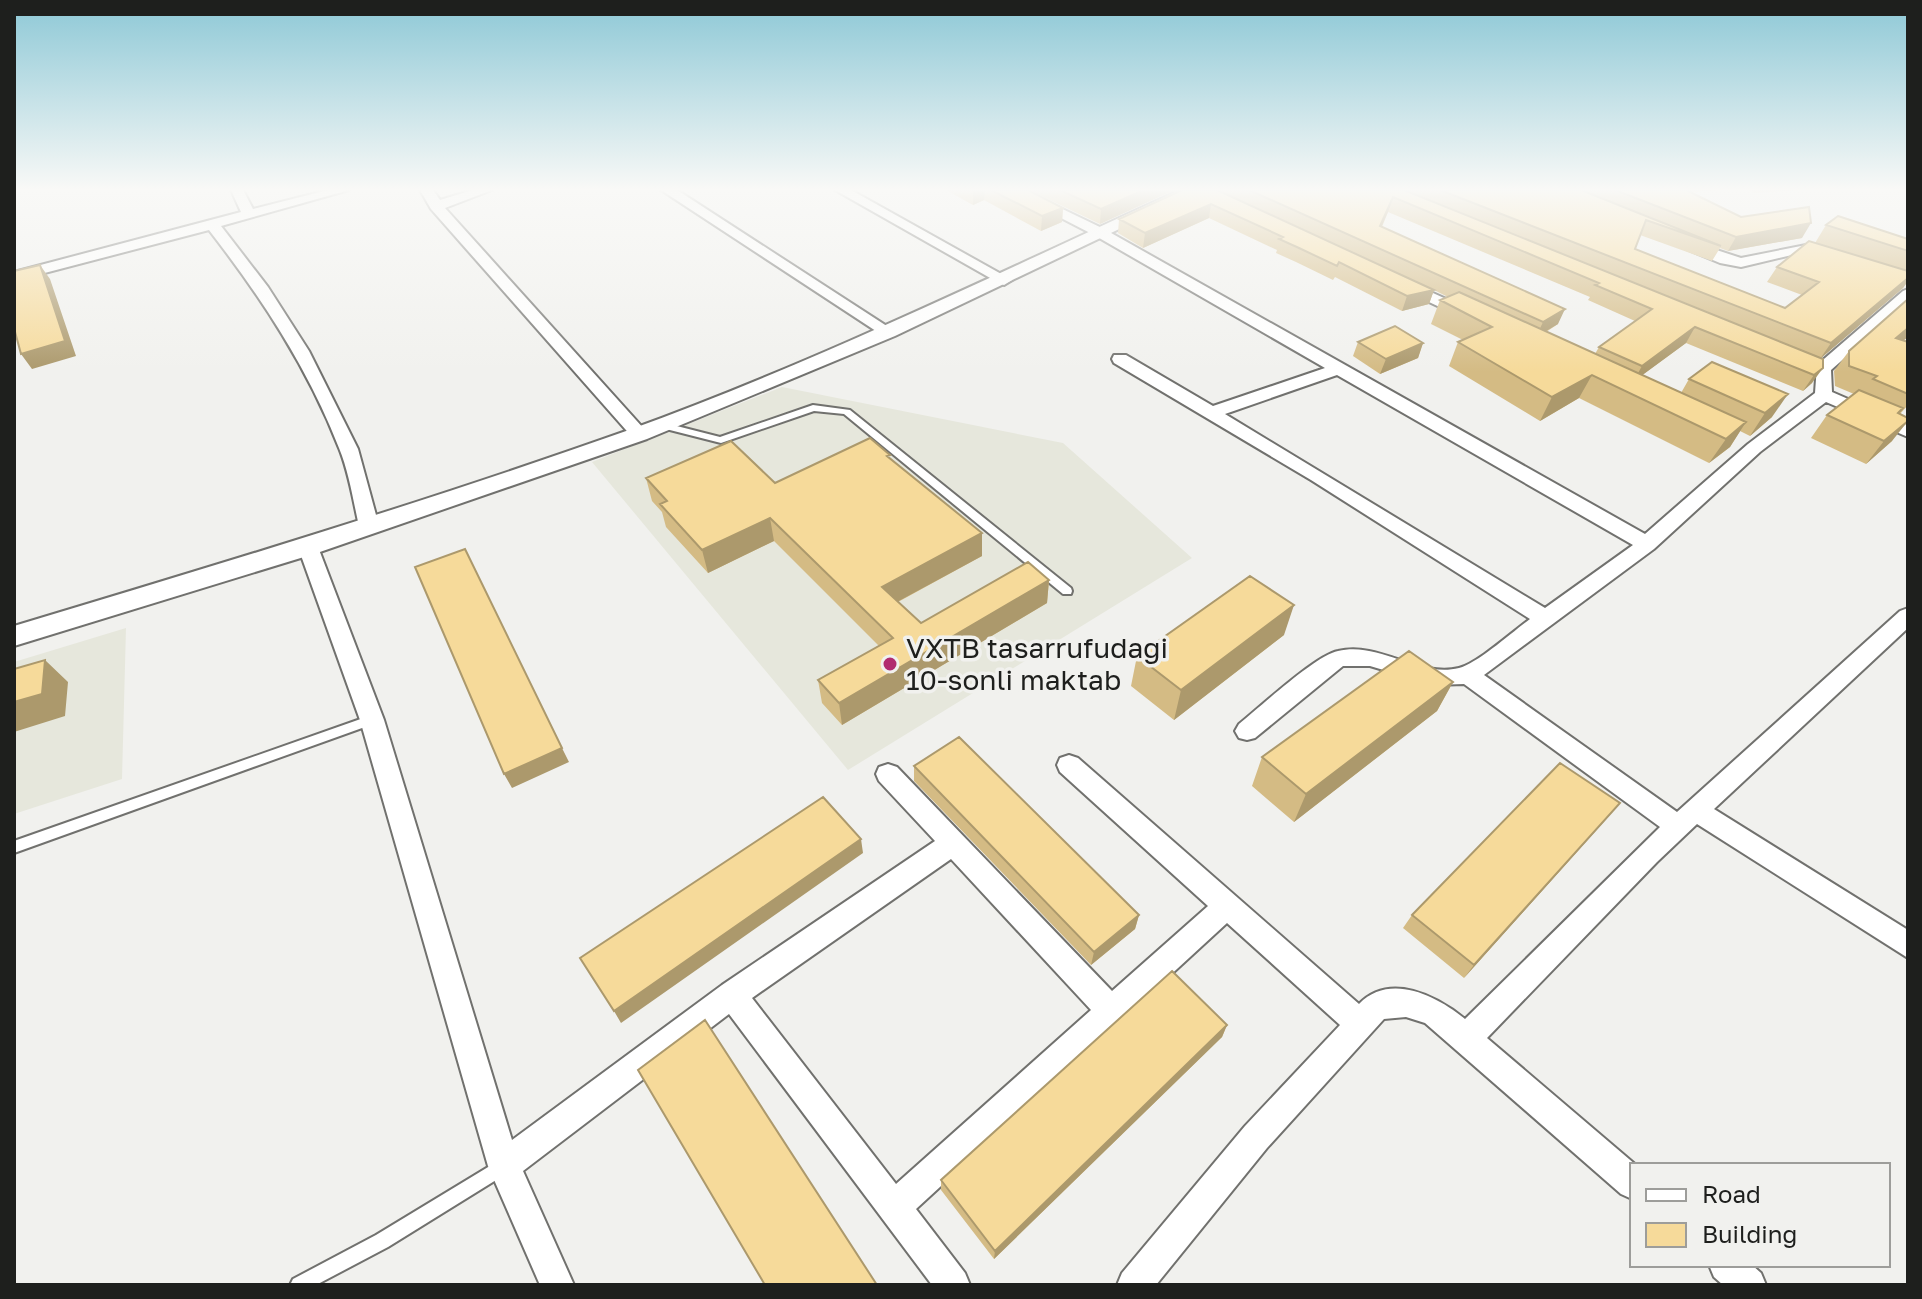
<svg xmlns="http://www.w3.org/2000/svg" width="1922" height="1299" viewBox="0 0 1922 1299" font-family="'Golos Text',sans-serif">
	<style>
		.built { fill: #e6e7dc }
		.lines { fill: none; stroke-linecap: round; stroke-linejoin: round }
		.service-casing { stroke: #71716e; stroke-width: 4 }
		.minor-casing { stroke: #71716e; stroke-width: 4 }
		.tertiary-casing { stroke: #71716e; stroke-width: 4 }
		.service { fill: #fff; fill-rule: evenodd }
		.minor { fill: #fff; fill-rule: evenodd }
		.tertiary { fill: #fff; fill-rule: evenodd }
		.wall { fill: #d4bb84; fill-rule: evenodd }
		.shaded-wall { fill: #ac996c }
		.building { fill: #f6da9a; stroke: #ac996c; stroke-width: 2 }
		.poi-dot { fill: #b12b6f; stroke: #f1f1ee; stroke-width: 3 }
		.labels { text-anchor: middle; stroke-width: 7; stroke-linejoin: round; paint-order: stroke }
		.poi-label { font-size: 28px; fill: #1e1f1d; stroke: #f1f1ee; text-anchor: start }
	</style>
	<rect width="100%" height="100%" fill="#f1f1ee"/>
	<path class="built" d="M782,387L1063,443L1192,558L848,770L592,462Z
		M126,628L122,779L14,814V662Z"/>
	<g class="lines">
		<defs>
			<path id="service" d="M813,405L850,410L1071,588L1072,591L1071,594H1063L844,414L814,411L721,443L658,427L657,425L661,422L720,437Z
				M372,715L376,717L378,720L376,723L14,853V841Z
				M503,1158L509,1160L511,1166L509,1172L388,1247L316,1285H290L293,1279L376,1235Z"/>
			<path id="minor" d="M231,190H243L253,209L328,190H349L221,226L268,287L309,351L358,449L379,526L376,531H362L359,526C353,500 349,472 339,448C308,368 261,297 209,230L14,281V272L241,212Z
				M420,190H433L440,200L473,190H492L445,208L645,430L648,434L645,438H633L431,209Z
				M661,190H677L896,332L888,337L882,335Z
				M835,190H851L1012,280L1004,285L999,283Z
				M1007,190H1023L1104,229L1645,534L1748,444L1815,393L1817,365L1903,291L1908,289V302L1831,370L1832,392L1908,425V437L1826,402L1760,452L1654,549L1484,675L1677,812L1900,611L1908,608V628L1714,809L1908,930V958L1697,824L1657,862L1487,1038L1636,1165H1632V1199L1621,1194L1425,1023L1406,1017L1384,1019L1267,1148L1156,1285H1117L1122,1273L1245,1126L1340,1025L1227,923L916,1209L965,1273L970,1285H932L729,1014L523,1171L574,1285H540L488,1166L360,720L298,547L301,542H315L318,547L384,720L512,1140L722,985L935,841L879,781L876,774L879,767L888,764L897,767L1112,991L1208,906L1060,772L1057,765L1060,758L1069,755L1078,758L1359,1004C1390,972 1437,996 1465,1019L1660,827L1464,684L1434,685L1370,666H1343L1255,738L1247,740L1239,738L1235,731L1239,724C1259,708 1316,655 1338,651C1380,641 1418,678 1459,668C1478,663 1512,632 1530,619L1311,480L1114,363L1112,359L1114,355H1126L1213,406L1325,368L1094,235ZM1337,375L1633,545L1545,608L1225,414ZM951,859L1091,1010L896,1184L752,998Z
				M1689,241L1741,258L1806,245L1835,254L1828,258L1796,254L1741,267L1720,263L1684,248V242Z
				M1404,280L1473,311L1475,314L1473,317H1461L1399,288V282Z
				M1709,1265H1752L1761,1273L1766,1285H1723L1714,1277Z"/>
			<path id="tertiary" d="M1180,190H1201L895,336L647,439L317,553L14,646V626C220,564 426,502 629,430C817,362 998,273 1180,190Z"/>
		</defs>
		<use href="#service" class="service-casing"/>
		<use href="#minor" class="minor-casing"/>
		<use href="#tertiary" class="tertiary-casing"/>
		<use href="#service" class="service"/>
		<use href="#minor" class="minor"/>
		<use href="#tertiary" class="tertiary"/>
	</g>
	<path class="wall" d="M946,190H1028L1063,208L1062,222L1041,231L984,200L973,205Z
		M1029,190H1174L1100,224Z
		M1182,190H1581L1586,192L1587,190H1719L1692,192L1741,217L1802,238L1728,251L1720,248L1712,261L1640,235L1635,249L1785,308L1802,295L1767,282L1777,267L1815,243L1826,225L1908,239V281L1903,288L1821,358L1812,383L1803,391L1686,343L1642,375L1681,393L1689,379L1712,362L1772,417L1750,436L1740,431L1730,447L1709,463L1579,398L1540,421L1449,366L1458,342L1463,340L1431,324L1440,300L1448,297L1434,290L1429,304L1402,311L1335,277L1333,280L1296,262L1276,253L1277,250L1209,218L1143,248L1118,233L1119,219ZM1388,212L1590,297L1588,300L1635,321L1599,347L1595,354L1546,332L1558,324L1382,227Z
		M1750,190H1800L1754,193Z
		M1908,299V337L1903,340L1908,342V405L1900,414L1892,441L1866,464L1811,438L1827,415L1854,394L1835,386L1834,371L1849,351Z
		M1358,342L1423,343L1418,358L1380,374L1353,356Z
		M890,459L982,556L898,602L921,623L1049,580L1047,603L842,725L822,703L818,680L879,646L774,541L708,573L666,527L662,512L652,501L646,478L775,483Z
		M1284,635L1174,720L1131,686L1137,656Z
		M1453,682L1437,711L1294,822L1252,786L1262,757Z
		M914,766L1139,915L1135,929L1091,965L914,781Z
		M1608,817L1464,978L1403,928L1412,915Z
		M1227,1025L1222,1037L994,1259L941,1190V1180Z"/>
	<path class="shaded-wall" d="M975,190H985L984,200L973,205V191Z
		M1144,190H1174L1100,224L1101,209Z
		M1393,197L1388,212L1375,241L1380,226Z
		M1211,204L1209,218L1143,248L1145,233Z
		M1063,208L1062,222L1041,231L1042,216Z
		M1811,223L1802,238L1728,251L1736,237Z
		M40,265L50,279L76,356L32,369L21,354Z
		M1908,278V281L1903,288L1820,359L1831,343Z
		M1434,290L1429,304L1402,311L1407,296Z
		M1565,309L1558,324L1536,337L1543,322Z
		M1695,327L1686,343L1633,382L1642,366Z
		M1908,328V337L1881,358L1896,338Z
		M1423,343L1418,358L1380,374L1386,359Z
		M1823,368L1812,383L1803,391L1814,375Z
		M1592,375L1579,398L1540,421L1552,397Z
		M1788,394L1772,417L1750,436L1765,413Z
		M1908,421L1892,441L1866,464L1884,441Z
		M1746,422L1730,447L1709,463L1726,439Z
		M770,518L774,541L708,573L702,550Z
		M982,533V556L884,609L882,587Z
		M1049,580L1047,603L842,725L839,703Z
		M1294,605L1284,635L1174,720L1181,690Z
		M45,660L68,682L65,716L14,732V702Z
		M1453,682L1437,711L1294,822L1306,794Z
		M562,748L569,762L512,788L504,774Z
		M1620,803L1608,817L1464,978L1474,965Z
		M861,839L863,853L621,1023L614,1011Z
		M1139,915L1135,929L1091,965L1094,952Z
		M1227,1025L1222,1037L994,1259L995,1251Z"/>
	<path class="building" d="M991,190H1028L1063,208L1042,216Z
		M1060,190H1144L1101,209Z
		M1182,190H1217L1434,290L1407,296L1339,262L1337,266L1299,248L1279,239L1283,237L1211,204L1145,233L1119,219Z
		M1249,190H1404L1823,359V368L1814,375L1695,327L1642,366L1599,347L1652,309L1595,285L1599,283L1393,197L1380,226L1565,309L1543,322Z
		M1440,190H1581L1721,246L1646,220L1635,249L1785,308L1819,282L1777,267L1809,241L1908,271V278L1831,343Z
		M1615,190H1686L1741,217L1809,207L1811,223L1736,237Z
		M1838,216L1908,239V251L1826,225Z
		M40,265L65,341L21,354L14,328V271Z
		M1459,292L1746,422L1726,439L1592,375L1552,397L1458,342L1492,327L1440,300Z
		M1908,299V328L1896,338L1908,342V394L1873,379L1877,376L1849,366V351Z
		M1395,326L1423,343L1386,359L1358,342Z
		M1712,362L1788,394L1765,413L1689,379Z
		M1859,390L1903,408L1898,413L1908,418V421L1884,441L1827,415Z
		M870,438L890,455L887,456L982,533L882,587L921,623L1028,562L1049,580L839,703L818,680L893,638L770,518L702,550L660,504L667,501L646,478L731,441L775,483Z
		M465,549L562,748L504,774L415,567Z
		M1250,576L1294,605L1181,690L1137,656Z
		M1409,651L1453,682L1306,794L1262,757Z
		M45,660L42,694L14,702V669Z
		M959,737L1139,915L1094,952L914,766Z
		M1560,763L1620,803L1474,965L1412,915Z
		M823,797L861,839L614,1011L580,958Z
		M1172,971L1227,1025L995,1251L941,1180Z
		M705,1020L877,1285H765L638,1070Z"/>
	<linearGradient id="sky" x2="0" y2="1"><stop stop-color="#8dc8d6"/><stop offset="0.51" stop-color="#f9f9f7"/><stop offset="1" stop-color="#f9f9f7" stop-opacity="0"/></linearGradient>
	<rect width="1922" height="372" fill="url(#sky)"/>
	<circle class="poi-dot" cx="890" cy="664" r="8"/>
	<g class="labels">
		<g class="poi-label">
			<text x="906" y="658">VXTB tasarrufudagi<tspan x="906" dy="32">10-sonli maktab</tspan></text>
		</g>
	</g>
	<rect width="1922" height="1299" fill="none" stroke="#1e1f1d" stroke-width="32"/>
	<rect x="1630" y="1163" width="260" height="104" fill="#f1f1ee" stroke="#9d9d9a" stroke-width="2"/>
	<rect x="1646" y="1189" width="40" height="12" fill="#ffffff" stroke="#9d9d9a" stroke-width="2"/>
	<text x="1702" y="1203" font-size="24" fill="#1e1f1d">Road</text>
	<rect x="1646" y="1223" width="40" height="24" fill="#f6da9a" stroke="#9d9d9a" stroke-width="2"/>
	<text x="1702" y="1243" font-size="24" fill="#1e1f1d">Building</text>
</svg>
